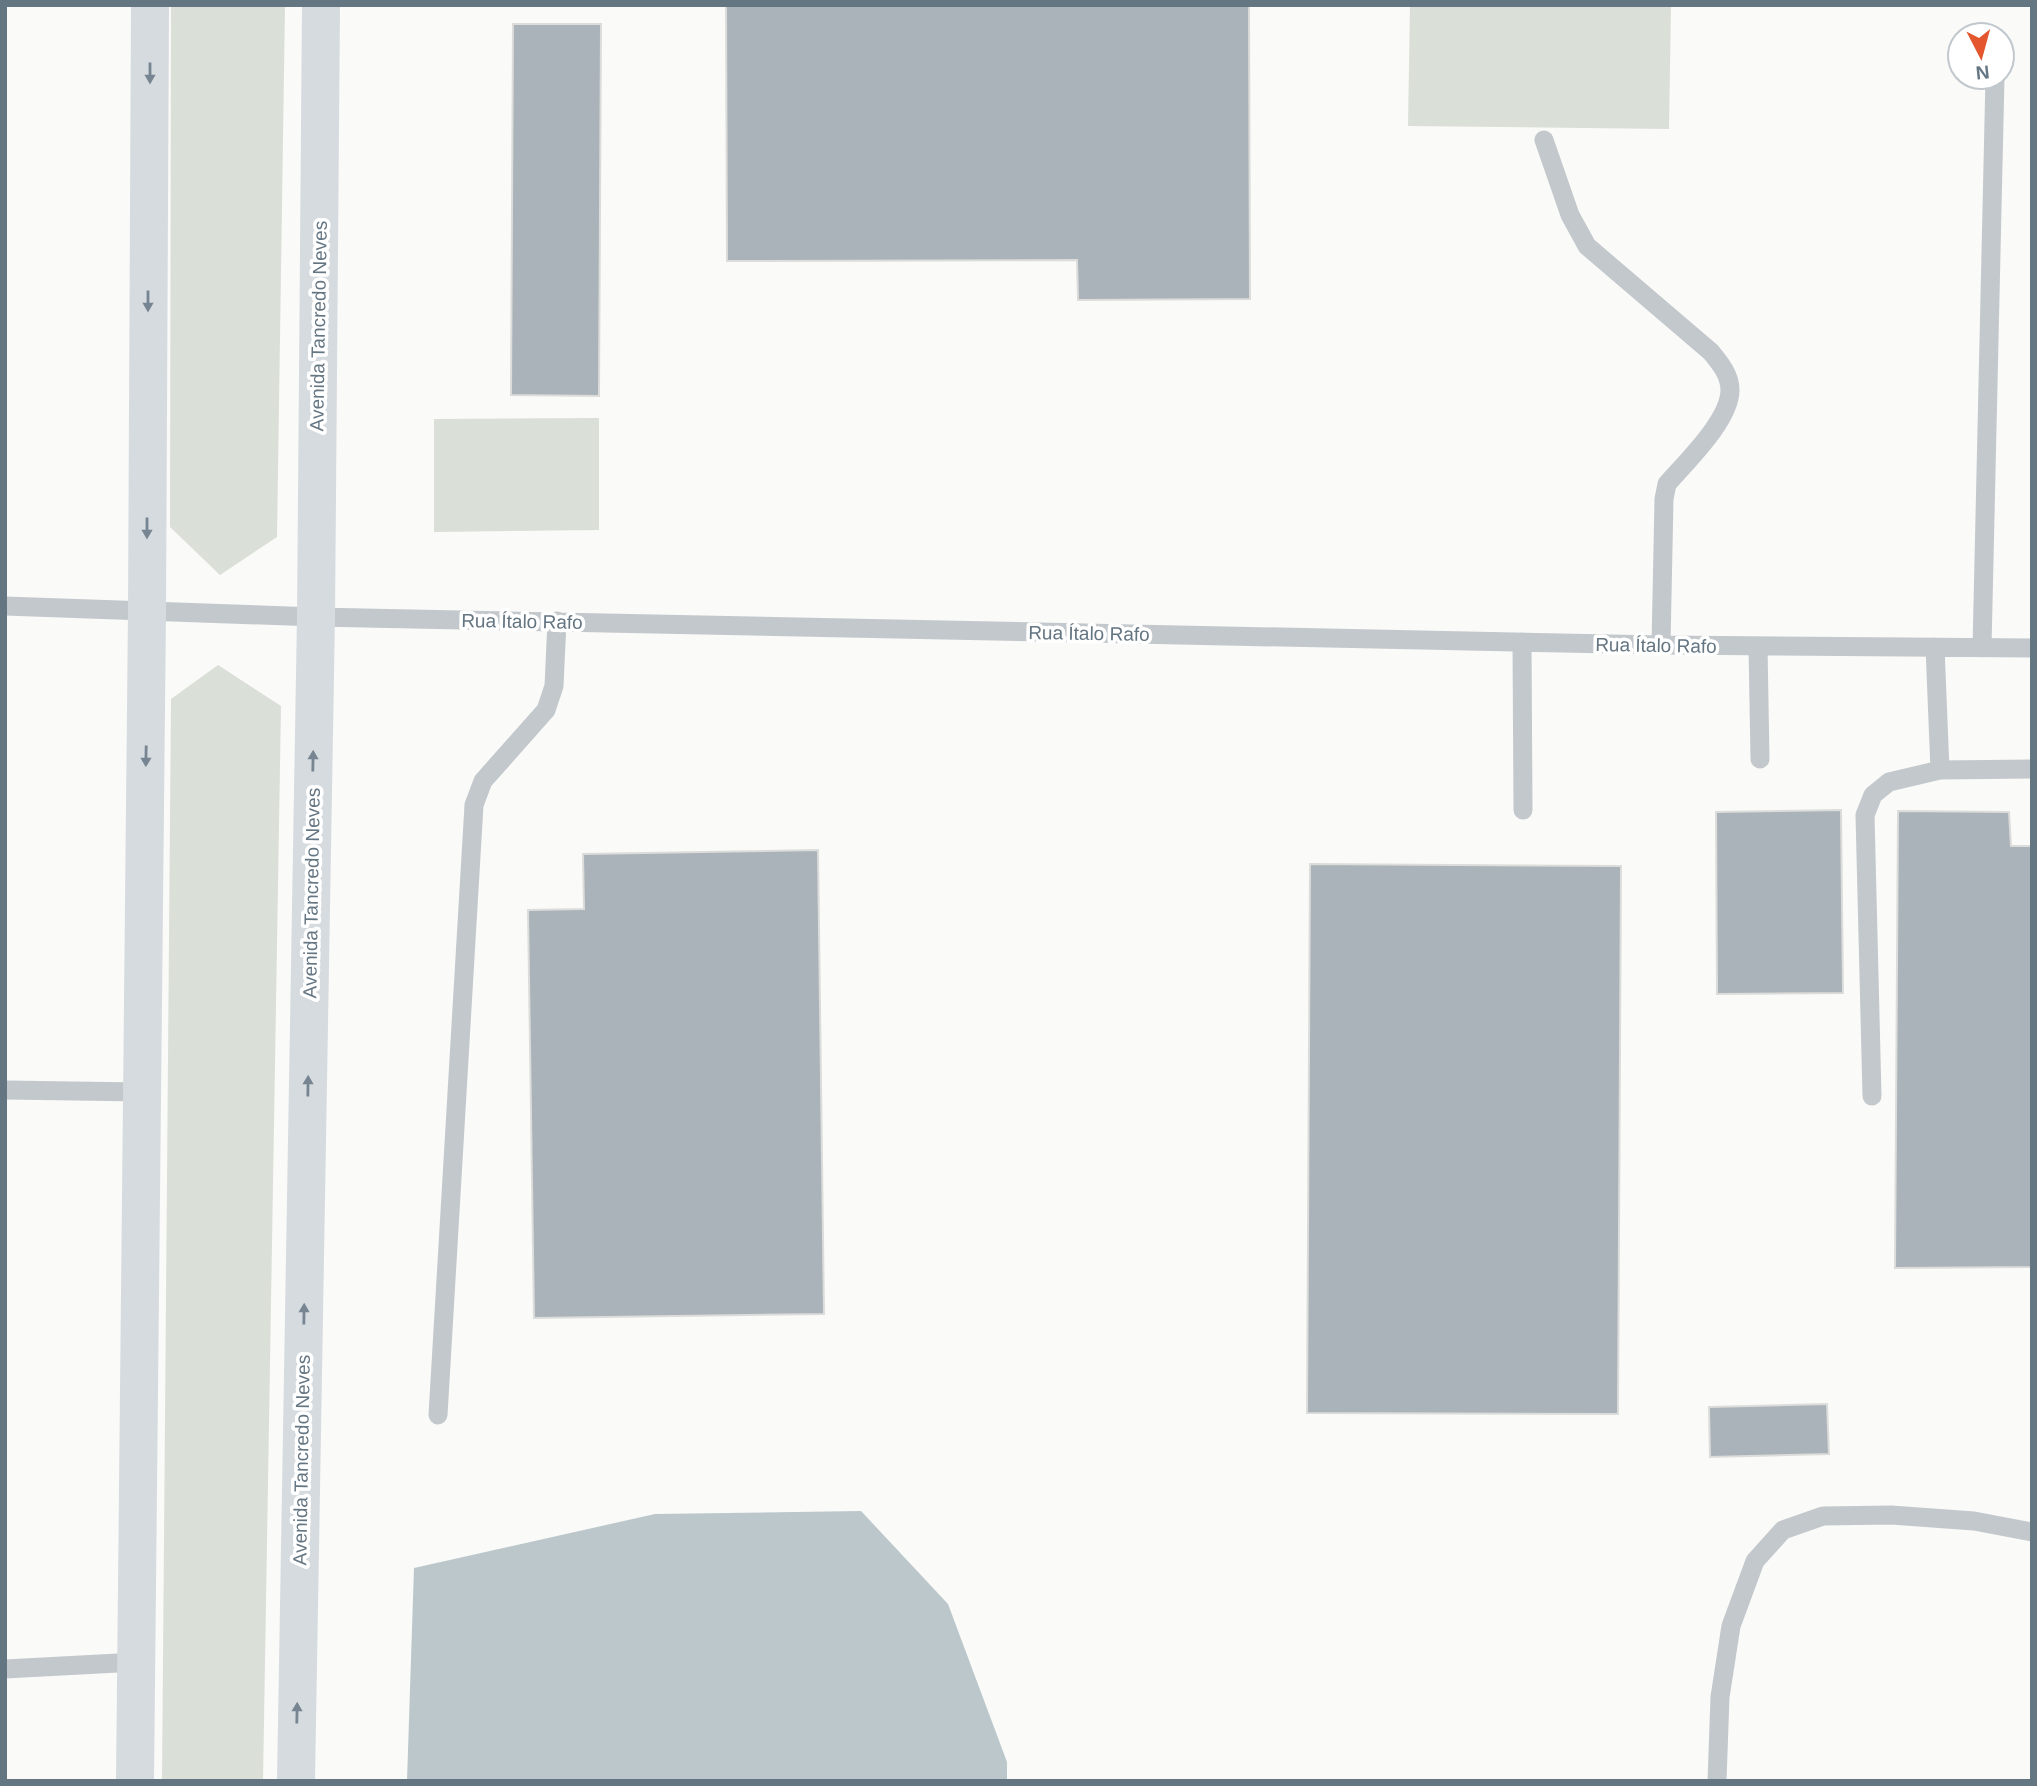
<svg xmlns="http://www.w3.org/2000/svg" width="2037" height="1786" viewBox="0 0 2037 1786" font-family="Arial,sans-serif">
	<style>
		.green { fill: #dadfd7 }
		.water { fill: #bbc7cb }
		.building { fill: #aab3b9; stroke: #dcdcda; stroke-width: 2 }
		.lines { fill: none; stroke-linecap: round; stroke-linejoin: round }
		.service { stroke: #c3c8cc; stroke-width: 19 }
		.secondary { stroke: #d6dbdf; stroke-width: 38 }
		.oneway { fill: #768591 }
		.labels { text-anchor: middle; stroke-width: 7; stroke-linejoin: round; paint-order: stroke }
		.street-label { font-size: 19px; fill: #657683; stroke: #fff }
	</style>
	<rect width="100%" height="100%" fill="#fafaf8"/>
	<path class="green" d="M171,5H285L277,537L220,575L170,527Z
		M1410,5H1671L1669,129L1408,126Z
		M599,418V530L434,532V419Z
		M218,665L281,706L263,1781H162L171,699Z"/>
	<path class="water" d="M861,1511L948,1604L1007,1762V1781H407L414,1568L655,1514Z"/>
	<path class="building" d="M726,5H1249L1250,299L1078,300L1077,260L727,261Z
		M513,24H601L599,396L511,395Z
		M1841,810L1843,993L1717,994L1716,812Z
		M1898,811L2009,812L2011,846H2032V1267L1895,1268Z
		M818,850L824,1314L534,1318L528,910L584,909L583,854Z
		M1310,864L1621,866L1618,1414L1307,1413Z
		M1827,1404L1829,1454L1710,1457L1709,1407Z"/>
	<g class="lines">
		<path class="service" d="M1544,140L1570,215L1587,246L1711,352C1720,363 1730,375 1730,390C1730,420 1687,461 1667,484L1664,499L1661,645
			M5,606L316,617L1661,645L2032,648
			M1522,642L1523,810
			M1758,646L1760,759
			M1935,647L1940,770L2032,769
			M1982,648L1995,77
			M5,1090L143,1092
			M1872,1096L1865,815L1873,795L1889,782L1940,770
			M438,1415L474,805L483,781L546,710L554,686L557,621
			M5,1669L137,1662
			M1717,1781L1720,1697L1731,1626L1755,1561L1783,1530L1823,1516L1891,1515L1974,1521L2032,1532"/>
		<path class="secondary" d="M135,1781L147,612L150,5
			M296,1781L316,617L321,5"/>
	</g>
	<defs><path id="oneway-solid" d="M-6-.8H1V-3.2L6.5 0L1 3.2V.8H-6Z" transform="scale(1.75)"/></defs>
	<g class="oneway">
		<use href="#oneway-solid" transform="translate(150 73) rotate(90)"/>
		<use href="#oneway-solid" transform="translate(148 301) rotate(90)"/>
		<use href="#oneway-solid" transform="translate(147 528) rotate(90)"/>
		<use href="#oneway-solid" transform="translate(146 756) rotate(91)"/>
		<use href="#oneway-solid" transform="translate(313 761) rotate(-89)"/>
		<use href="#oneway-solid" transform="translate(308 1086) rotate(-89)"/>
		<use href="#oneway-solid" transform="translate(304 1314) rotate(-89)"/>
		<use href="#oneway-solid" transform="translate(297 1713) rotate(-89)"/>
	</g>
	<g class="labels">
		<g class="street-label">
			<text transform="translate(318 326) rotate(-89)" y="7">Avenida Tancredo Neves</text>
			<text transform="translate(522 621) rotate(1)" y="7">Rua Ítalo Rafo</text>
			<text transform="translate(1089 633) rotate(1)" y="7">Rua Ítalo Rafo</text>
			<text transform="translate(1656 645) rotate(1)" y="7">Rua Ítalo Rafo</text>
			<text transform="translate(311 893) rotate(-89)" y="7">Avenida Tancredo Neves</text>
			<text transform="translate(301 1460) rotate(-89)" y="7">Avenida Tancredo Neves</text>
		</g>
	</g>
	<rect width="2037" height="1786" fill="none" stroke="#657683" stroke-width="14"/>
	<g transform="translate(1981 56) rotate(174)"><circle r="33" fill="#ffffff" stroke="#c1c8cd" stroke-width="2"/>
	<path d="M0-5L12 26L0 18L-12 26Z" fill="#e4572e"/>
	<text y="-10" font-size="19" font-weight="bold" text-anchor="middle" fill="#657683">N</text>
	</g>
</svg>
